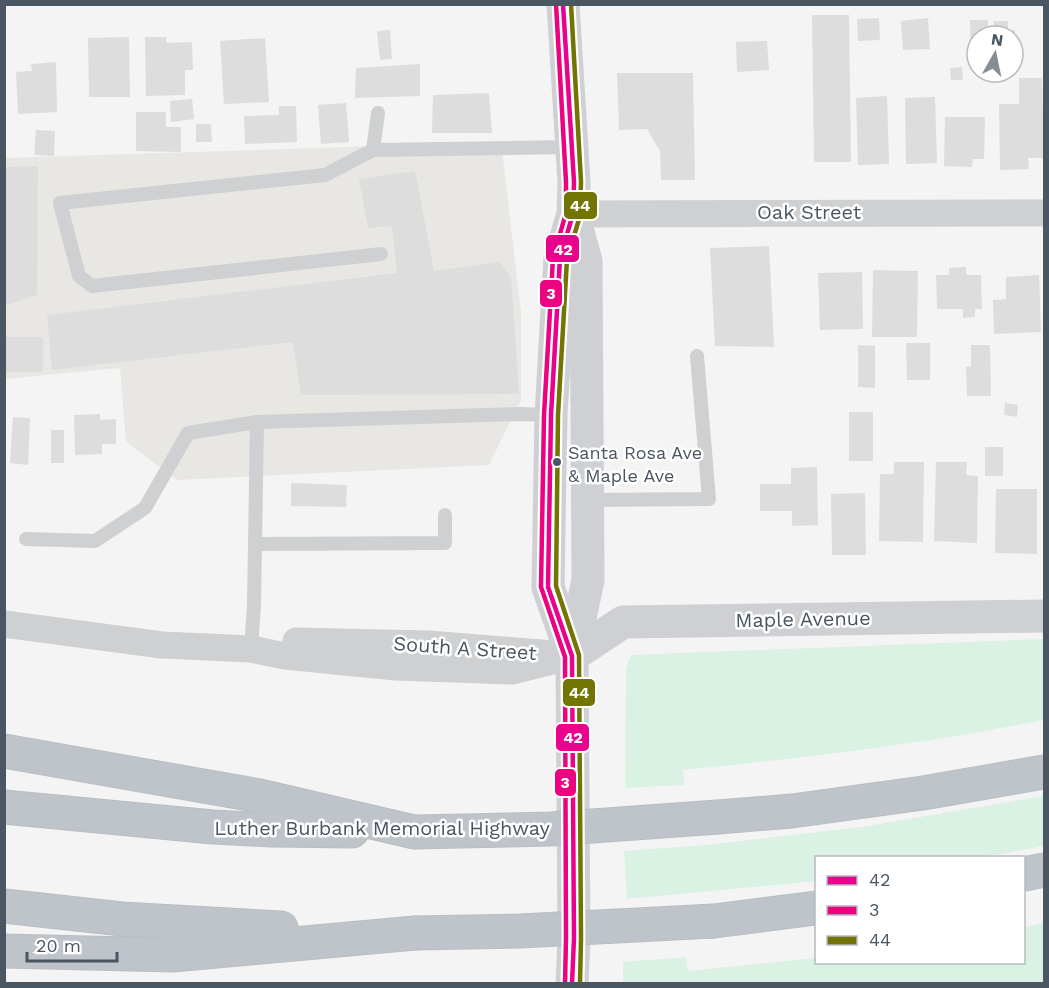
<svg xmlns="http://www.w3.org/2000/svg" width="1049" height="988" viewBox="0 0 1049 988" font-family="'Work Sans',sans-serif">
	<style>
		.commercial { fill: #e8e7e3 }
		.green { fill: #d9f2e3 }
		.building { fill: #ddddde }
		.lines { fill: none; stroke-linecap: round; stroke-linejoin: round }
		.highway-casing { stroke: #b9bec3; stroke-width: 35 }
		.lane { stroke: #ced0d2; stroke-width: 14 }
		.street { stroke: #ced0d2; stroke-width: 27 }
		.secondary { stroke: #ced0d4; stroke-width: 33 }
		.highway { stroke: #bec4c9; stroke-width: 33 }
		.highway-bridge-casing { stroke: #b9bec3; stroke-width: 35; stroke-linecap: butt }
		.highway-bridge { stroke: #bec4c9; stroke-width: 33 }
		.bus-1-casing { stroke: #fff; stroke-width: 9 }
		.bus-2-casing { stroke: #fff; stroke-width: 9 }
		.bus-3-casing { stroke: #fff; stroke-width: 9 }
		.bus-1 { stroke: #ea028c; stroke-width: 4.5 }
		.bus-2 { stroke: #ec0380; stroke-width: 4.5 }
		.bus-3 { stroke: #727501; stroke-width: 4.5 }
		.bus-dot { fill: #4a5661; stroke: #fff; stroke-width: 2 }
		.labels { text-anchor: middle; stroke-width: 5; stroke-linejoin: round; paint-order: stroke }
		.bus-label { font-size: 18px; fill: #4a5661; stroke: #fff; text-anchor: start }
		.street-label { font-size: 20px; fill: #4a5661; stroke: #fff }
		.line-badge { stroke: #fff; stroke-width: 2 }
		.badge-label { font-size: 16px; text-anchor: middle; font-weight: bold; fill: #fff }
	</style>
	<rect width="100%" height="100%" fill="#f4f4f4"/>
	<path class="commercial" d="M501,142L521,312V400L489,465L177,480L126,442L120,368L5,379L4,158Z"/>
	<path class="green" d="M1044,639V720C925,744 804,758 683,770L684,785L625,788L626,669L631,655Z
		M1044,796V846L983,857L816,858V881L627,899L624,851L706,845L861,827Z
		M1044,923V983H623V962L686,957L688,971L816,958V962H1024V927Z"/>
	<path class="building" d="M812,15H849L851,162H814Z
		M879,18L880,40L858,41L857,19Z
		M928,18L930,49L903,50L901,21Z
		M970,20H988L989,36H977V63H971Z
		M994,21H1008V30H1015V36H994Z
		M390,30L392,59L380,60L377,31Z
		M129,37L130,97H89L88,38Z
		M145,37H166V43L192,42L193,70H185V95L146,96Z
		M265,38L269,102L224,104L220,41Z
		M767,41L769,70L737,72L736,42Z
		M56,62L57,112L18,114L16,72L32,71L31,64Z
		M420,64V96L355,98L356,68Z
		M962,67L963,80H951L950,68Z
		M617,73H693L695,180H661L660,151L647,129L619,130Z
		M1019,78H1042L1044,158H1028L1029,169L1000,170L999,104H1019Z
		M489,93L492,133H432L433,95Z
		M887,96L889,164L858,165L856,98Z
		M935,97L937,163L906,164L905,98Z
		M192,99L194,119L171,122L170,101Z
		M346,103L349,142L321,144L318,105Z
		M279,106H296L297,142L245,144L244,116L279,115Z
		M136,112H166V127H181V152L136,151Z
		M945,117H985L984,159H973L972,167L944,166Z
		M196,124H211L212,142H196Z
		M36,130L55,131L54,156L34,155Z
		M38,166L37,295L4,306V167Z
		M415,171L434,271L499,262L511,277L519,394L301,395L293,342L52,370L47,315L397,273L392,226L368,228L359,179Z
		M769,246L774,347L715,346L710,248Z
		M966,267V275H981L982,309H975V317L963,318V309H937L936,275H949V268Z
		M873,270L918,271L917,337H872Z
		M862,272L863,329L820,330L818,273Z
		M1039,275L1041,332L994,334L993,300L1006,299V277Z
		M4,337H43V372H4Z
		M906,343H930V380H907Z
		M858,345L875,346V388L858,387Z
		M971,345H990L991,396H967L966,367L971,366Z
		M1005,403L1018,405L1017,417L1004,415Z
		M849,412H873V461H849Z
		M100,414V420L116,419V444H102V454L75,455L74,415Z
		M13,417L30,418L28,465L10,463Z
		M51,430H64V463H51Z
		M985,447H1003V476H985Z
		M894,462H924L923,542L879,541L880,474H894Z
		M936,462H967L966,475L978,476L977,543L934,541Z
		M817,467L818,525L792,526V511H760V484H791V468Z
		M291,483L347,485L346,507L291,506Z
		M996,489H1037V554L995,553Z
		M865,493L866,555H832L831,494Z"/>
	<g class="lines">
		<defs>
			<path id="highway" d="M4,751L260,796L414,832
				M4,807L213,827L272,830L352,831
				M718,817L792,811L923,793L1044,772
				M1024,874L1044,870
				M4,906L122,919L281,928
				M714,921L816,908
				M4,951L173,955L415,933"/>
		</defs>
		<use href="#highway" class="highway-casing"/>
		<path class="lane" d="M378,113L373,150L572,147
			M373,150L325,175L60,203L79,276L92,286L381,254
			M587,500L709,499L697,356
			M26,539L95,541L145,508L188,433L257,422
			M255,544L445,543V515
			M251,649L254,605L257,422L521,414L551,415"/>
		<path class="street" d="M573,214L1044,213
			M4,624L162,645L251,649L285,656L396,667L513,671L572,656
			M296,641L429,644L554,654"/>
		<path class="secondary" d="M563,4L574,182L573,214L560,258L551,415L548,587L572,656
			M572,656L623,622L1044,616
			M572,984L574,938L572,656L588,580L586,261L573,214"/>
		<use href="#highway" class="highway"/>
		<defs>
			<path id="highway-bridge" d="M414,832L551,829L718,817
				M415,933L520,931L714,921"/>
		</defs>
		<use href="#highway-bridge" class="highway-bridge-casing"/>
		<use href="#highway-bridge" class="highway-bridge"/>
		<defs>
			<path id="bus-1" d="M563,4L574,182L573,214L560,258L551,415L548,587L572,656L574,938L572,984"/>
			<path id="bus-2" d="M556,4L566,182V213L553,258L544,415L541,587L565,657L566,938L565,984"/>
			<path id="bus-3" d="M571,4L581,182L580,216L567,259L558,415L556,586L579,655L581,938L580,984"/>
		</defs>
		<use href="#bus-1" class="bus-1-casing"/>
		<use href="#bus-2" class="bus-2-casing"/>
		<use href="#bus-3" class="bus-3-casing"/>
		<use href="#bus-1" class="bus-1"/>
		<use href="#bus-2" class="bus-2"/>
		<use href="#bus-3" class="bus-3"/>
	</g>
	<circle class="bus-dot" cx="557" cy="462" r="5"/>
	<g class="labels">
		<g class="bus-label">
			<text x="568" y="459">Santa Rosa Ave<tspan x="568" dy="23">&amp; Maple Ave</tspan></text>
		</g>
		<g class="street-label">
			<text x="809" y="219">Oak Street</text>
			<text transform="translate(803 619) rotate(-1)" y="7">Maple Avenue</text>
			<text transform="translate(465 648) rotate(4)" y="7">South A Street</text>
			<text x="382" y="835">Luther Burbank Memorial Highway</text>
		</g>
	</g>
	<g class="line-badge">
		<rect x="563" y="191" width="35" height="29" rx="6" fill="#727501"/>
		<rect x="545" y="234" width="35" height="29" rx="6" fill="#ea028c"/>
		<rect x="539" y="279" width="24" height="29" rx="6" fill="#ec0380"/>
		<rect x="562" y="678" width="34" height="29" rx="6" fill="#727501"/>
		<rect x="555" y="723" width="35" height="29" rx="6" fill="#ea028c"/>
		<rect x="554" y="768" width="23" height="29" rx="6" fill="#ec0380"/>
	</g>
	<g class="badge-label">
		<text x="580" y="211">44</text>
		<text x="563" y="255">42</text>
		<text x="551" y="299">3</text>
		<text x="579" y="698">44</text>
		<text x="573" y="743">42</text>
		<text x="565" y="788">3</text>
	</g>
	<rect width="1049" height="988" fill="none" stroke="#4a5661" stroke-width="12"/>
	<rect x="815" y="856" width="210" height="108" fill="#ffffff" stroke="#b7bbc0" stroke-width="1.5"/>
	<rect x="827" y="876" width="30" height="9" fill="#ea028c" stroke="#b7bbc0" stroke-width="1.5"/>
	<text x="869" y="886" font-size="18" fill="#4a5661">42</text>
	<rect x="827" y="906" width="30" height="9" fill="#ec0380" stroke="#b7bbc0" stroke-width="1.5"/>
	<text x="869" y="916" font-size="18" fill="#4a5661">3</text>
	<rect x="827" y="936" width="30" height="9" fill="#727501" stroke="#b7bbc0" stroke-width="1.5"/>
	<text x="869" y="946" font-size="18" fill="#4a5661">44</text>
	<g transform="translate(995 54) rotate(9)"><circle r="28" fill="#ffffff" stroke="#b7bbc0" stroke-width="1.5"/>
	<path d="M0-4.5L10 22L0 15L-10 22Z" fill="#868d94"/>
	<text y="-9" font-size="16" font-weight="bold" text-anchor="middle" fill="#4a5661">N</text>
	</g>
	<path d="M27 952v9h90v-9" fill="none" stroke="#4a5661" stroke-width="3"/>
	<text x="36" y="952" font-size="18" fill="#4a5661" stroke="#ffffff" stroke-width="4.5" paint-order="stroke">20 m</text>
</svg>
